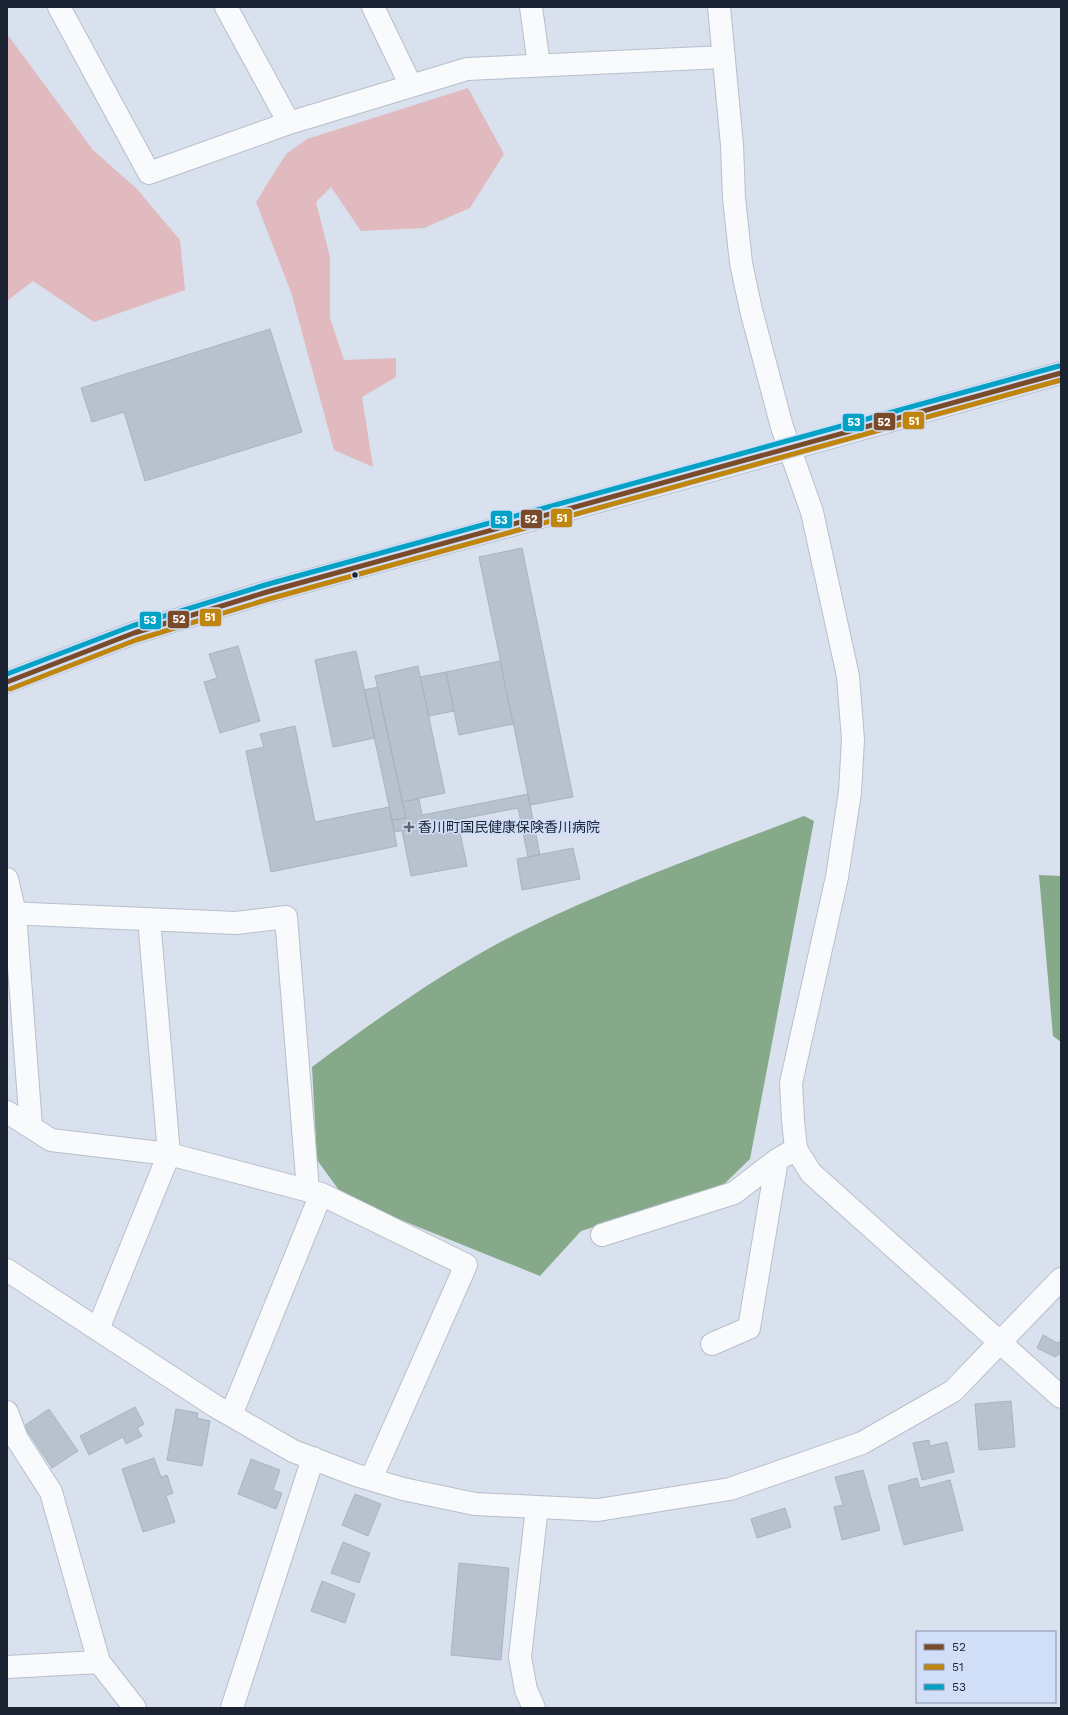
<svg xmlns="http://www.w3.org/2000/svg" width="1068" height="1715" viewBox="0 0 1068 1715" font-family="'Work Sans','Noto Sans JP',sans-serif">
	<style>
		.green { fill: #e0babe }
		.water { fill: #86aa89 }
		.building { fill: #b7c2ce; stroke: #a9b4c0 }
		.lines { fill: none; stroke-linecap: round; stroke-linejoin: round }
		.minor-casing { stroke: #b7bfcc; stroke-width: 24 }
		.secondary-casing { stroke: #b7bfcc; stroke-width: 24 }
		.minor { stroke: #f9fafc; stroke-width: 22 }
		.secondary { stroke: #f9fafc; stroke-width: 22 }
		.bus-1-casing { stroke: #d0def7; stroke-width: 8 }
		.bus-2-casing { stroke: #d0def7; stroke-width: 8 }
		.bus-3-casing { stroke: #d0def7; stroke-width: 8 }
		.bus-1 { stroke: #7a4b2a; stroke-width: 5 }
		.bus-2 { stroke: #c0850d; stroke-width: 5 }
		.bus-3 { stroke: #01a2c6; stroke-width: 5 }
		.bus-dot { fill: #1b2333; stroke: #d0def7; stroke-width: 1.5 }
		.poi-dot { fill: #5e6674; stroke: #d0def7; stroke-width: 1.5 }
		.labels { text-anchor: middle; stroke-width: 3.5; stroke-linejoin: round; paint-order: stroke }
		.poi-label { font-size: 14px; fill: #1b2333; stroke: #d0def7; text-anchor: start }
		.line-badge { stroke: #d0def7; stroke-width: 1.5 }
		.badge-label { font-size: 11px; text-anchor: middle; font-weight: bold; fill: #fff }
	</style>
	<rect width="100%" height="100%" fill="#d9e1ee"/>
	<path class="green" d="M7,34L93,150L137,189L180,240L185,290L94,322L33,281L7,301Z
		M468,88L504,154L470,208L424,228L361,231L331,187L316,202L330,257V318L344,360L396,358V377L362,397L373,467L334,450L291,292L256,202L286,154L307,139Z"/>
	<path class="water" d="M804,816L814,821L750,1159L720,1188L581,1231L540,1276L344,1197L317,1160L312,1067C378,1018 445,970 518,933C610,887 708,853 804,816Z
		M1039,875L1061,876V1042L1053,1036Z"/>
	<path class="building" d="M270,329L302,432L145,481L124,412L92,422L81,388Z
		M522,548L573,797L530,805L479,557Z
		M238,646L260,721L220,733L204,682L217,678L209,654Z
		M356,651L375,738L333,747L315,660Z
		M500,661L513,724L459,735L446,672Z
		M418,666L445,793L402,802L375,676Z
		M446,672L454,711L429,716L420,677Z
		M378,687L406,818L392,820L364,690Z
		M295,726L315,822L389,807L397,846L271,872L246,751L264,747L260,734Z
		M528,794L540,855L528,857L518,808L395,832L392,820L406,818L402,802L419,799L422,815Z
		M430,825L432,833L459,828L467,866L411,876L402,831Z
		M573,848L580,879L522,890L517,859Z
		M1043,1335L1057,1343L1061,1341V1353L1055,1357L1037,1348Z
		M1011,1401L1015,1447L979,1450L975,1404Z
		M135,1407L144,1424L137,1428L142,1436L126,1444L123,1437L89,1455L80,1436Z
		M49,1409L78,1451L52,1468L24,1426Z
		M176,1409L198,1413L197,1418L210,1421L202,1466L167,1460Z
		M929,1440L930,1446L947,1442L954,1472L922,1480L913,1443Z
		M154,1458L161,1477L167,1475L173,1493L166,1496L175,1522L143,1532L122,1469Z
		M251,1459L280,1470L273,1490L282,1493L276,1509L238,1494Z
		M863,1470L880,1530L842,1540L834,1507L843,1505L835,1477Z
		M917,1478L920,1488L950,1480L963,1530L904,1545L888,1486Z
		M355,1494L381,1504L368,1536L342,1525Z
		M785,1508L791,1527L757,1538L751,1519Z
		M343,1542L370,1553L359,1583L331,1573Z
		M459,1563L509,1568L501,1660L451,1655Z
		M322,1581L355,1594L345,1623L311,1611Z"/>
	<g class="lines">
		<defs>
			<path id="minor" d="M59,7L149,173L289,123L467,69L724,57
				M226,7L289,123
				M373,7L411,86
				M531,7L539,65
				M719,7L732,145L734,198L741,263L751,310L782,427L812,512L848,676L853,740L850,792L837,877L791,1083L793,1120L796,1149L811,1173L1061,1397
				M7,879L15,913L31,1127
				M7,913L236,923L286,917L308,1190
				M7,1112L51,1140L169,1154L321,1194L466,1265L371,1479
				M602,1235L734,1193L777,1160L796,1149
				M7,1270L215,1406L293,1451L356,1475L403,1489L475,1504L598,1510L730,1489L862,1443L953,1391L1061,1279
				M98,1329L169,1154L149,919
				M712,1344L749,1328L777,1160
				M7,1412L17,1439L51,1492L99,1662L135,1708
				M231,1415L321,1194
				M7,1667L99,1662
				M232,1708L313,1458
				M534,1708L526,1690L520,1657L537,1507"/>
			<path id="secondary" d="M7,682L134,633L267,592L789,449L1061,373"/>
		</defs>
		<use href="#minor" class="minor-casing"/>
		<use href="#secondary" class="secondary-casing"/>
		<use href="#minor" class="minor"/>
		<use href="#secondary" class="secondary"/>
		<defs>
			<path id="bus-1" d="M7,682L134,633L267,592L1061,373"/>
			<path id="bus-2" d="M10,689L136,640L269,599L1061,380"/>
			<path id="bus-3" d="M7,674L132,626L265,585L1059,366"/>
		</defs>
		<use href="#bus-1" class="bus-1-casing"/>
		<use href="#bus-2" class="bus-2-casing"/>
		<use href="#bus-3" class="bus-3-casing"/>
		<use href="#bus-1" class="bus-1"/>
		<use href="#bus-2" class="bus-2"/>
		<use href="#bus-3" class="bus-3"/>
	</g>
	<circle class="bus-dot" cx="355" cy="575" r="3.5"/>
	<path class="poi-dot" d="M407 821h4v4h4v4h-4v4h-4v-4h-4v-4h4z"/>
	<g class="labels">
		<g class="poi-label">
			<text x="418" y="832">香川町国民健康保険香川病院</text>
		</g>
	</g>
	<g class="line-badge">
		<rect x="902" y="411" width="23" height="19" rx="4" fill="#c0850d"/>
		<rect x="873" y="412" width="23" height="19" rx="4" fill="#7a4b2a"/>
		<rect x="842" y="413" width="23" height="19" rx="4" fill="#01a2c6"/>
		<rect x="550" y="508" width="23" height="20" rx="4" fill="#c0850d"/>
		<rect x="520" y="509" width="23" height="20" rx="4" fill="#7a4b2a"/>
		<rect x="490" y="510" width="23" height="19" rx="4" fill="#01a2c6"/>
		<rect x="199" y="608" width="23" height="19" rx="4" fill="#c0850d"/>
		<rect x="167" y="610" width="23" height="19" rx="4" fill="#7a4b2a"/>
		<rect x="139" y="611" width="23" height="19" rx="4" fill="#01a2c6"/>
	</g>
	<g class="badge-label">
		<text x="914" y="425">51</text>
		<text x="884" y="426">52</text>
		<text x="854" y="426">53</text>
		<text x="562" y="522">51</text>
		<text x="531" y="523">52</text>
		<text x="501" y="524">53</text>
		<text x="210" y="621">51</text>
		<text x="179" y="623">52</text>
		<text x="150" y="624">53</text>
	</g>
	<rect width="1068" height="1715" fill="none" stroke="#1b2333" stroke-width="16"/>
	<rect x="916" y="1631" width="140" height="72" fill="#d0def7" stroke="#8893a9"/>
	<rect x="924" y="1644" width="20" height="6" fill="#7a4b2a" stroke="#8893a9"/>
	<text x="952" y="1651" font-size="12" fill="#1b2333">52</text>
	<rect x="924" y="1664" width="20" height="6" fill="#c0850d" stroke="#8893a9"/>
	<text x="952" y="1671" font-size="12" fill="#1b2333">51</text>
	<rect x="924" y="1684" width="20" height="6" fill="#01a2c6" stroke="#8893a9"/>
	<text x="952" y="1691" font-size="12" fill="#1b2333">53</text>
</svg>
